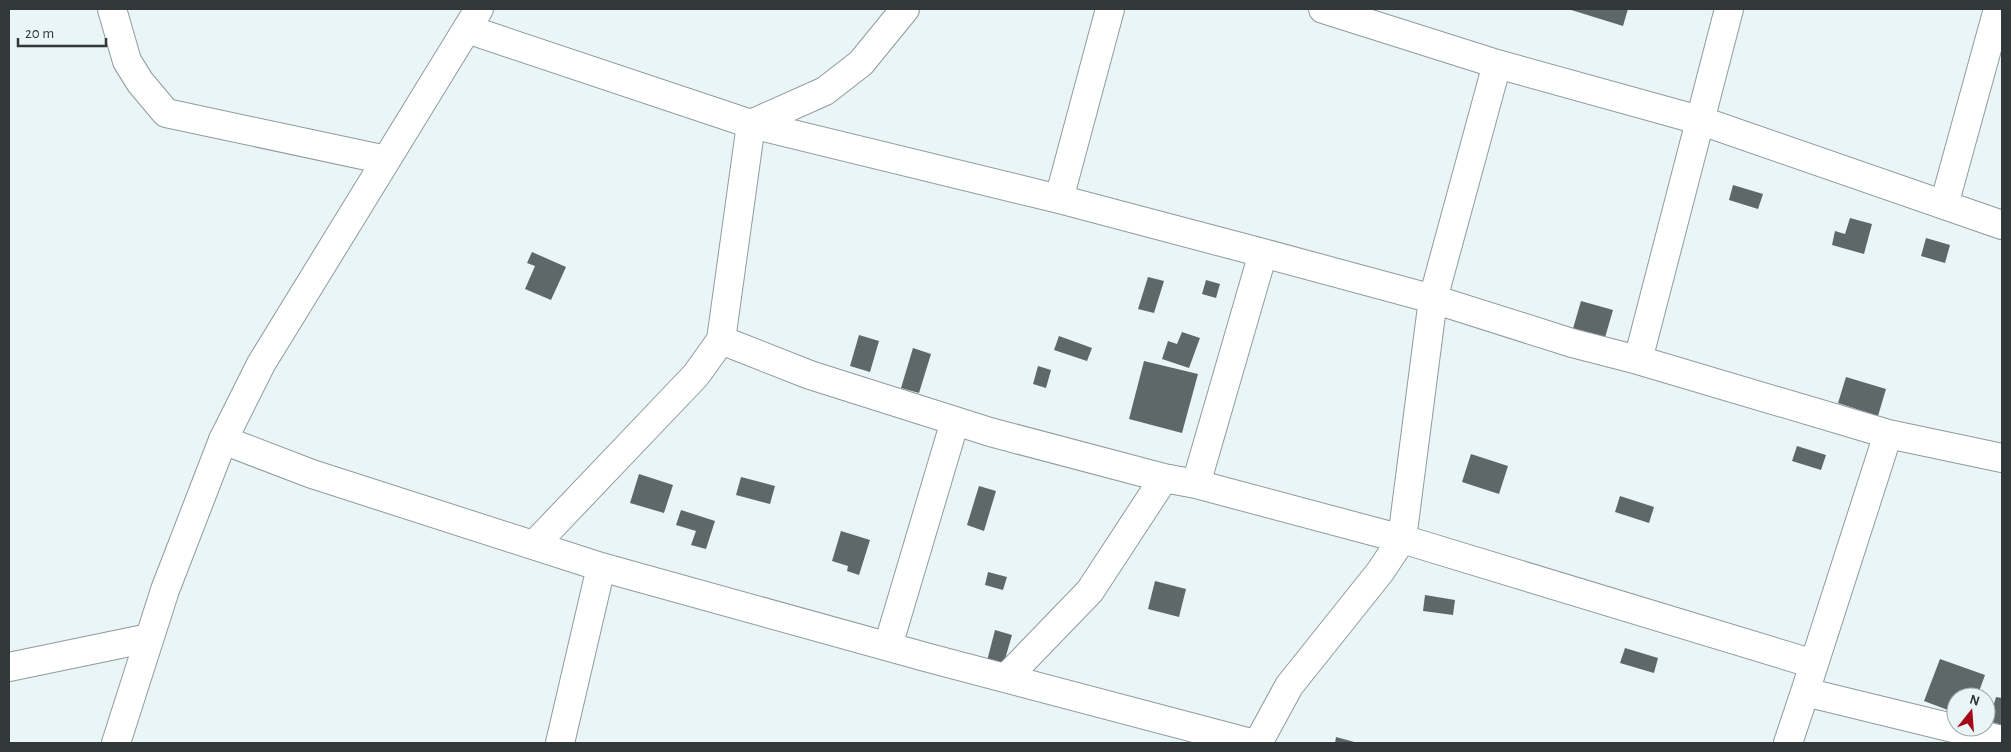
<svg xmlns="http://www.w3.org/2000/svg" width="2011" height="752" viewBox="0 0 2011 752" font-family="'Alegreya Sans',sans-serif">
	<style>
		.building { fill: #5e6869 }
		.lines { fill: none; stroke-linecap: round; stroke-linejoin: round }
		.minor-casing { stroke: #909b9c; stroke-width: 30 }
		.tertiary-casing { stroke: #909b9c; stroke-width: 30 }
		.minor { stroke: #fff; stroke-width: 28 }
		.tertiary { stroke: #fff; stroke-width: 28 }
	</style>
	<rect width="100%" height="100%" fill="#e9f5f6"/>
	<path class="building" d="M1568,9H1628L1623,26Z
		M1733,185L1763,194L1758,209L1729,200Z
		M1850,218L1872,224L1864,254L1832,245L1835,231L1845,234Z
		M1926,238L1950,245L1945,263L1921,256Z
		M532,252L566,267L551,300L525,289L535,266L527,263Z
		M1148,277L1164,281L1154,313L1138,309Z
		M1206,280L1220,284L1216,298L1202,294Z
		M1581,301L1613,310L1604,341L1572,332Z
		M1182,332L1200,338L1189,368L1162,359L1168,341L1177,344Z
		M859,335L879,341L870,372L850,366Z
		M1059,336L1092,348L1087,361L1054,350Z
		M913,348L931,354L919,393L901,388Z
		M1144,361L1198,374L1182,433L1129,419Z
		M1038,366L1051,370L1046,388L1033,384Z
		M1846,377L1886,389L1878,416L1838,403Z
		M1797,446L1826,455L1821,470L1792,461Z
		M1471,454L1508,466L1499,494L1462,482Z
		M639,474L673,485L664,513L630,503Z
		M741,477L775,486L770,504L736,495Z
		M979,486L996,491L984,531L967,525Z
		M1620,496L1654,507L1649,523L1615,512Z
		M681,510L715,521L706,549L691,545L696,531L676,525Z
		M841,531L870,540L859,575L847,571L848,566L832,561Z
		M988,572L1007,577L1003,590L985,585Z
		M1155,581L1186,589L1179,617L1148,609Z
		M1425,595L1455,600L1453,615L1423,611Z
		M995,630L1012,635L1003,666L987,661Z
		M1625,648L1658,658L1654,673L1620,663Z
		M1940,659L1985,675L1977,697H1956V713L1924,701Z
		M1996,697L2002,698V725L1989,721Z
		M1336,737L1358,743H1335Z"/>
	<g class="lines">
		<defs>
			<path id="minor" d="M112,9L127,61L140,82L166,113L386,160
				M905,9L861,63L825,91L751,124L721,340L810,375L990,432L1164,478L1196,484L1402,539L1814,664
				M1323,9L1497,64L1699,120L2002,225
				M1729,9L1638,360L1888,434L2002,458
				M467,29L751,124L1059,199L1263,253L1433,299L1572,343L1638,360
				M1059,199L1110,9
				M1944,205L1998,9
				M1888,434L1805,692L2002,740
				M223,440L312,474L601,567L929,658L1251,743
				M1196,484L1263,253
				M534,545L696,375L721,340
				M888,646L955,421
				M9,667L149,638
				M1006,678L1090,591L1164,478
				M560,743L601,567
				M1258,743L1289,686L1380,572L1402,539L1433,299L1497,64
				M1788,743L1805,692"/>
			<path id="tertiary" d="M116,743L165,590L223,440L261,364L479,9"/>
		</defs>
		<use href="#minor" class="minor-casing"/>
		<use href="#tertiary" class="tertiary-casing"/>
		<use href="#minor" class="minor"/>
		<use href="#tertiary" class="tertiary"/>
	</g>
	<rect width="2011" height="752" fill="none" stroke="#323737" stroke-width="20"/>
	<g transform="translate(1971 712) rotate(17)"><circle r="24" fill="#e9f5f6" stroke="#a0a9aa"/>
	<path d="M0-4L9 19L0 12L-9 19Z" fill="#a30919"/>
	<text y="-8" font-size="14" font-weight="bold" text-anchor="middle" fill="#323737">N</text>
	</g>
	<path d="M18 38v8h88v-8" fill="none" stroke="#323737" stroke-width="2.5"/>
	<text x="25" y="38" font-size="15" fill="#323737" stroke="#e9f5f6" stroke-width="4" paint-order="stroke">20 m</text>
</svg>
